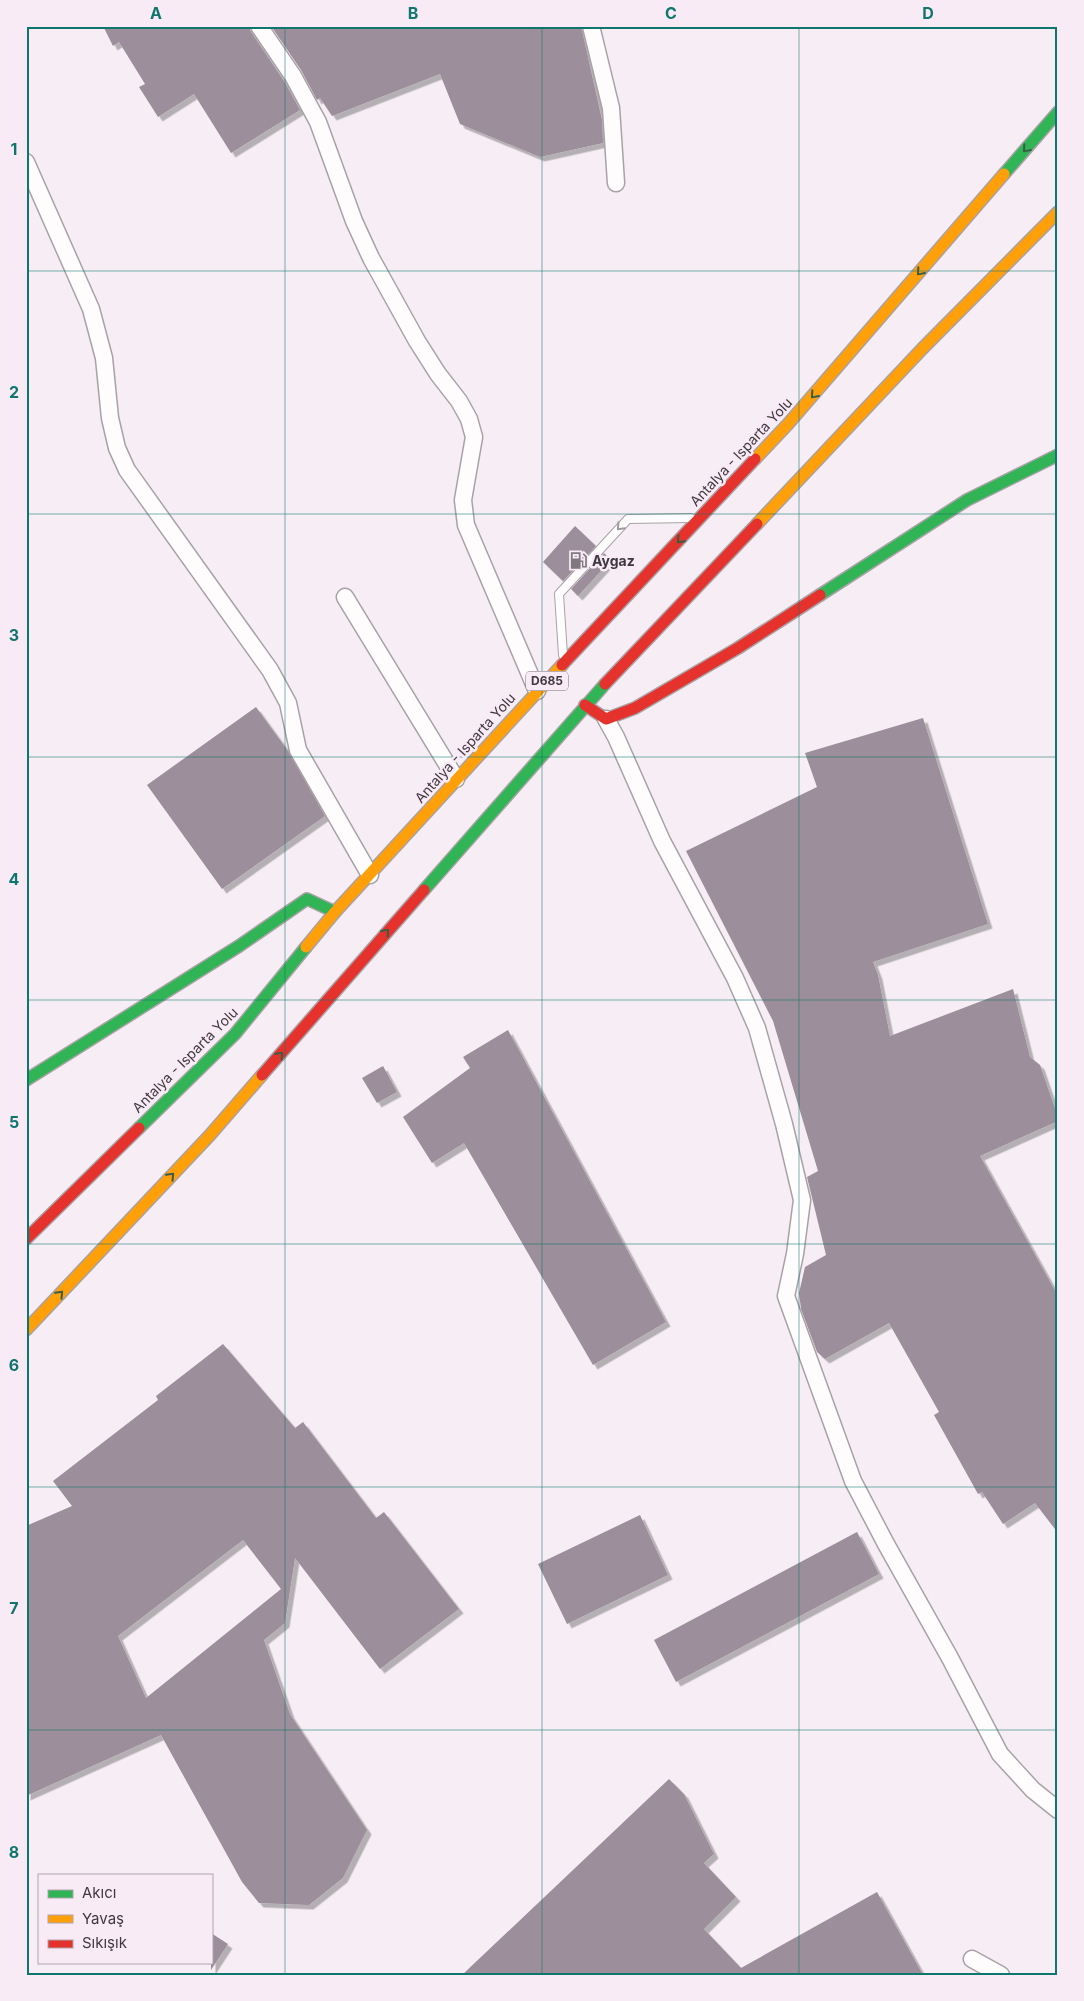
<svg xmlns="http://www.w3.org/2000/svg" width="1084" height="2001" viewBox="0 0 1084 2001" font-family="Inter,sans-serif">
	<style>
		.building { fill: #9c8e9a; fill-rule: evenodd; filter: url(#shadow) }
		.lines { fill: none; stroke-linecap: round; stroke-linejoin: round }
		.lane-casing { stroke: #a8a2a6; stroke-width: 10 }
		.street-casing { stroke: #a8a2a6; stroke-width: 19 }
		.fast-casing { stroke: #a8a2a6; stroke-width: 14 }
		.slow-casing { stroke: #a8a2a6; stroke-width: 14 }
		.jam-casing { stroke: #a8a2a6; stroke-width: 14 }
		.lane { stroke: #fefcfd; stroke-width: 8 }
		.street { stroke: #fefcfd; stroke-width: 16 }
		.fast { stroke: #30b455; stroke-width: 11 }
		.slow { stroke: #ff9f0a; stroke-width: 11 }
		.jam { stroke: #e5322d; stroke-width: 11 }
		.oneway { stroke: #3a5e45 }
		.oneway2 { stroke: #9e9a9e }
		.grid { fill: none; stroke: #0f766e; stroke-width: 1; stroke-opacity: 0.55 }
		.labels { text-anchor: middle; stroke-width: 5; stroke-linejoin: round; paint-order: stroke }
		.shield { fill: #f9ebf6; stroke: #776e75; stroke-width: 1 }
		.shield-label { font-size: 12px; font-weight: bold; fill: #3f393e }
		.street-label { font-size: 14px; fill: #3f393e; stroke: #f9ebf6 }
		.poi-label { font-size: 14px; font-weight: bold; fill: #3f393e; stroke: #f9ebf6; text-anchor: start }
		.neatline { fill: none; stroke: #0f766e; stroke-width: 2 }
		.grid-label { font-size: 16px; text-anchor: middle; font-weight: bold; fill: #0f766e }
	</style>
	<defs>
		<filter id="shadow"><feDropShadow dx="4.5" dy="4.5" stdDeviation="0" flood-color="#0004"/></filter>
	</defs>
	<rect width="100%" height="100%" fill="#f6eef4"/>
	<path class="building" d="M103,26H249L251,32L284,81L300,110L231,153L194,94L158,117L139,87L145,84L119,42L113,46Z
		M271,26H581L602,120L603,143L540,157L460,124L440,74L332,116L320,98L317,100L301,70Z
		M575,526L596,546L563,581L543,562Z
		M604,553L611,560L578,596L571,589Z
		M256,707L288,751L325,816L222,889L147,785Z
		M923,718L988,924L873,962L878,975L890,1036L1013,989L1030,1057L1040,1065L1058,1117V1121L980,1156L1058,1296V1533L1035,1503L1003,1524L982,1492L978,1494L934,1415L939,1412L889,1323L825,1359L817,1352L801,1309L799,1293L805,1267L826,1255L807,1177L818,1171L773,1021L686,851L817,787L805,753Z
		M508,1030L666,1322L593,1365L464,1143L432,1163L403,1117L470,1068L463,1057Z
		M383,1066L397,1092L377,1103L362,1078Z
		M223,1344L295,1428L303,1422L376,1518L384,1512L459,1609L380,1669L295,1558L285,1623L264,1640L290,1714L367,1830L343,1878L309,1905L259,1903L242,1882L161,1735L26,1796V1526L72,1506L53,1481L158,1400L156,1396ZM243,1540L281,1589L146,1698L118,1636Z
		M640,1515L668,1575L567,1624L538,1564Z
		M857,1532L879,1574L676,1682L654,1640Z
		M669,1779L684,1794L714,1854L704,1863L736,1897L704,1929L741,1968L877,1892L923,1975H462Z
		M211,1933L228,1944L211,1970Z"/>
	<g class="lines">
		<defs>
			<path id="lane" d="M563,655L559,594L628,519L691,518"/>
			<path id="street" d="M259,26L293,76L318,122L354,221L371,258L417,341L438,374L459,401L469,419L474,437L463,500L466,525L537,691
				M591,26L611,108L616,183
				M26,162L91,309L104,358L110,418L117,448L127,470L270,670L288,703L298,750L370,875
				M345,597L456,779
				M606,719L616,737L662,841L735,978L757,1028L784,1124L802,1200L795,1254L786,1296L853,1481L886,1544L950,1658L1000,1754L1033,1790L1058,1810
				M972,1959L1001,1975"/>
			<path id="fast" d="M1004,174L1058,112
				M820,595L967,500L1058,455
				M424,890L605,684
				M26,1080L239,946L307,899L335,912
				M139,1128L235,1034L306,947"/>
			<path id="slow" d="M755,459L788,424L1004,174
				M757,524L922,349L1058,212
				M306,947L335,912L562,665
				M26,1330L210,1135L262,1075"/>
			<path id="jam" d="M562,665L755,459
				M605,684L757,524
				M585,705L606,719L635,708L738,648L820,595
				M262,1075L424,890
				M26,1239L139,1128"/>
		</defs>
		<use href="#lane" class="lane-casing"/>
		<use href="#street" class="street-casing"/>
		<use href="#fast" class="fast-casing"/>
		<use href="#slow" class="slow-casing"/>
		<use href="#jam" class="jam-casing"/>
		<use href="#lane" class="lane"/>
		<use href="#street" class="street"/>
		<use href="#fast" class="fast"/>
		<use href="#slow" class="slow"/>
		<use href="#jam" class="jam"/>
	</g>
	<defs><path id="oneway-chevron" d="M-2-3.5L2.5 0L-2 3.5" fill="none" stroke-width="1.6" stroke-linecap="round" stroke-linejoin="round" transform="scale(1.25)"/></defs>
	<g class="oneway">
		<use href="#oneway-chevron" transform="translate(1026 149) rotate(131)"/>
		<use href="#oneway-chevron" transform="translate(920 272) rotate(131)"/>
		<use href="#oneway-chevron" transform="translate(814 395) rotate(131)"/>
		<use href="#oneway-chevron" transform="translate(680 540) rotate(133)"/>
		<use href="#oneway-chevron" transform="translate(386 932) rotate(-49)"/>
		<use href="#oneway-chevron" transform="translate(280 1055) rotate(-49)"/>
		<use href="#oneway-chevron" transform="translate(171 1176) rotate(-47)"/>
		<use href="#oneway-chevron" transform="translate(60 1294) rotate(-47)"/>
	</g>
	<use class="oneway2" href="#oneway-chevron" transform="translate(620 527) rotate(133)"/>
	<path class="grid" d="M285,26V1975M542,26V1975M799,26V1975M26,271H1058M26,514H1058M26,757H1058M26,1000H1058M26,1244H1058M26,1487H1058M26,1730H1058"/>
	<defs>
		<symbol id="fuel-bare" viewBox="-9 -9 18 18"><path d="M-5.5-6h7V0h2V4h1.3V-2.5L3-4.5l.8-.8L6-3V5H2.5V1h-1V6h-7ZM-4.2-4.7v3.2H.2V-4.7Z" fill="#7f787e" stroke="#f9ebf6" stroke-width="2.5" paint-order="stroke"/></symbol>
	</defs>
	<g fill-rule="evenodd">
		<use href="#fuel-bare" x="566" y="548" width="25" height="25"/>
	</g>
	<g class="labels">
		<rect class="shield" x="526" y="671.5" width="42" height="19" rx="4"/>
		<g class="shield-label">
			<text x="547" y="685">D685</text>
		</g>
		<g class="street-label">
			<text transform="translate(741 452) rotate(-47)" y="5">Antalya - Isparta Yolu</text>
			<text transform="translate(465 748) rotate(-48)" y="5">Antalya - Isparta Yolu</text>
			<text transform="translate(185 1060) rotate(-45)" y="5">Antalya - Isparta Yolu</text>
		</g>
		<g class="poi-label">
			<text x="592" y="566">Aygaz</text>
		</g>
	</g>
	<rect width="1084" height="2001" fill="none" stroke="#f9ebf6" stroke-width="55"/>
	<rect x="38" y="1874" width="175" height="90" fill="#f9ebf6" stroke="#afa4ac"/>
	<rect x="48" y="1890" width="25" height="8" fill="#30b455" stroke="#afa4ac"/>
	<text x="82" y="1898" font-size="15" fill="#3f393e">Akıcı</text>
	<rect x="48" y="1915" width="25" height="8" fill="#ff9f0a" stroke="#afa4ac"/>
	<text x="82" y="1924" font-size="15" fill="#3f393e">Yavaş</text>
	<rect x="48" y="1940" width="25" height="8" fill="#e5322d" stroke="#afa4ac"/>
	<text x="82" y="1948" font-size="15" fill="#3f393e">Sıkışık</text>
	<rect x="28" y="28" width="1028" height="1946" class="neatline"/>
	<g class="grid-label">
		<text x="156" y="19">A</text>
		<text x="413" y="19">B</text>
		<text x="671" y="19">C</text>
		<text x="928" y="19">D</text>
		<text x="14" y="155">1</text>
		<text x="14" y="398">2</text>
		<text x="14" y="641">3</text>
		<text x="14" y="885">4</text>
		<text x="14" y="1128">5</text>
		<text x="14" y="1371">6</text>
		<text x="14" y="1614">7</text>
		<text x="14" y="1858">8</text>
	</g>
</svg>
